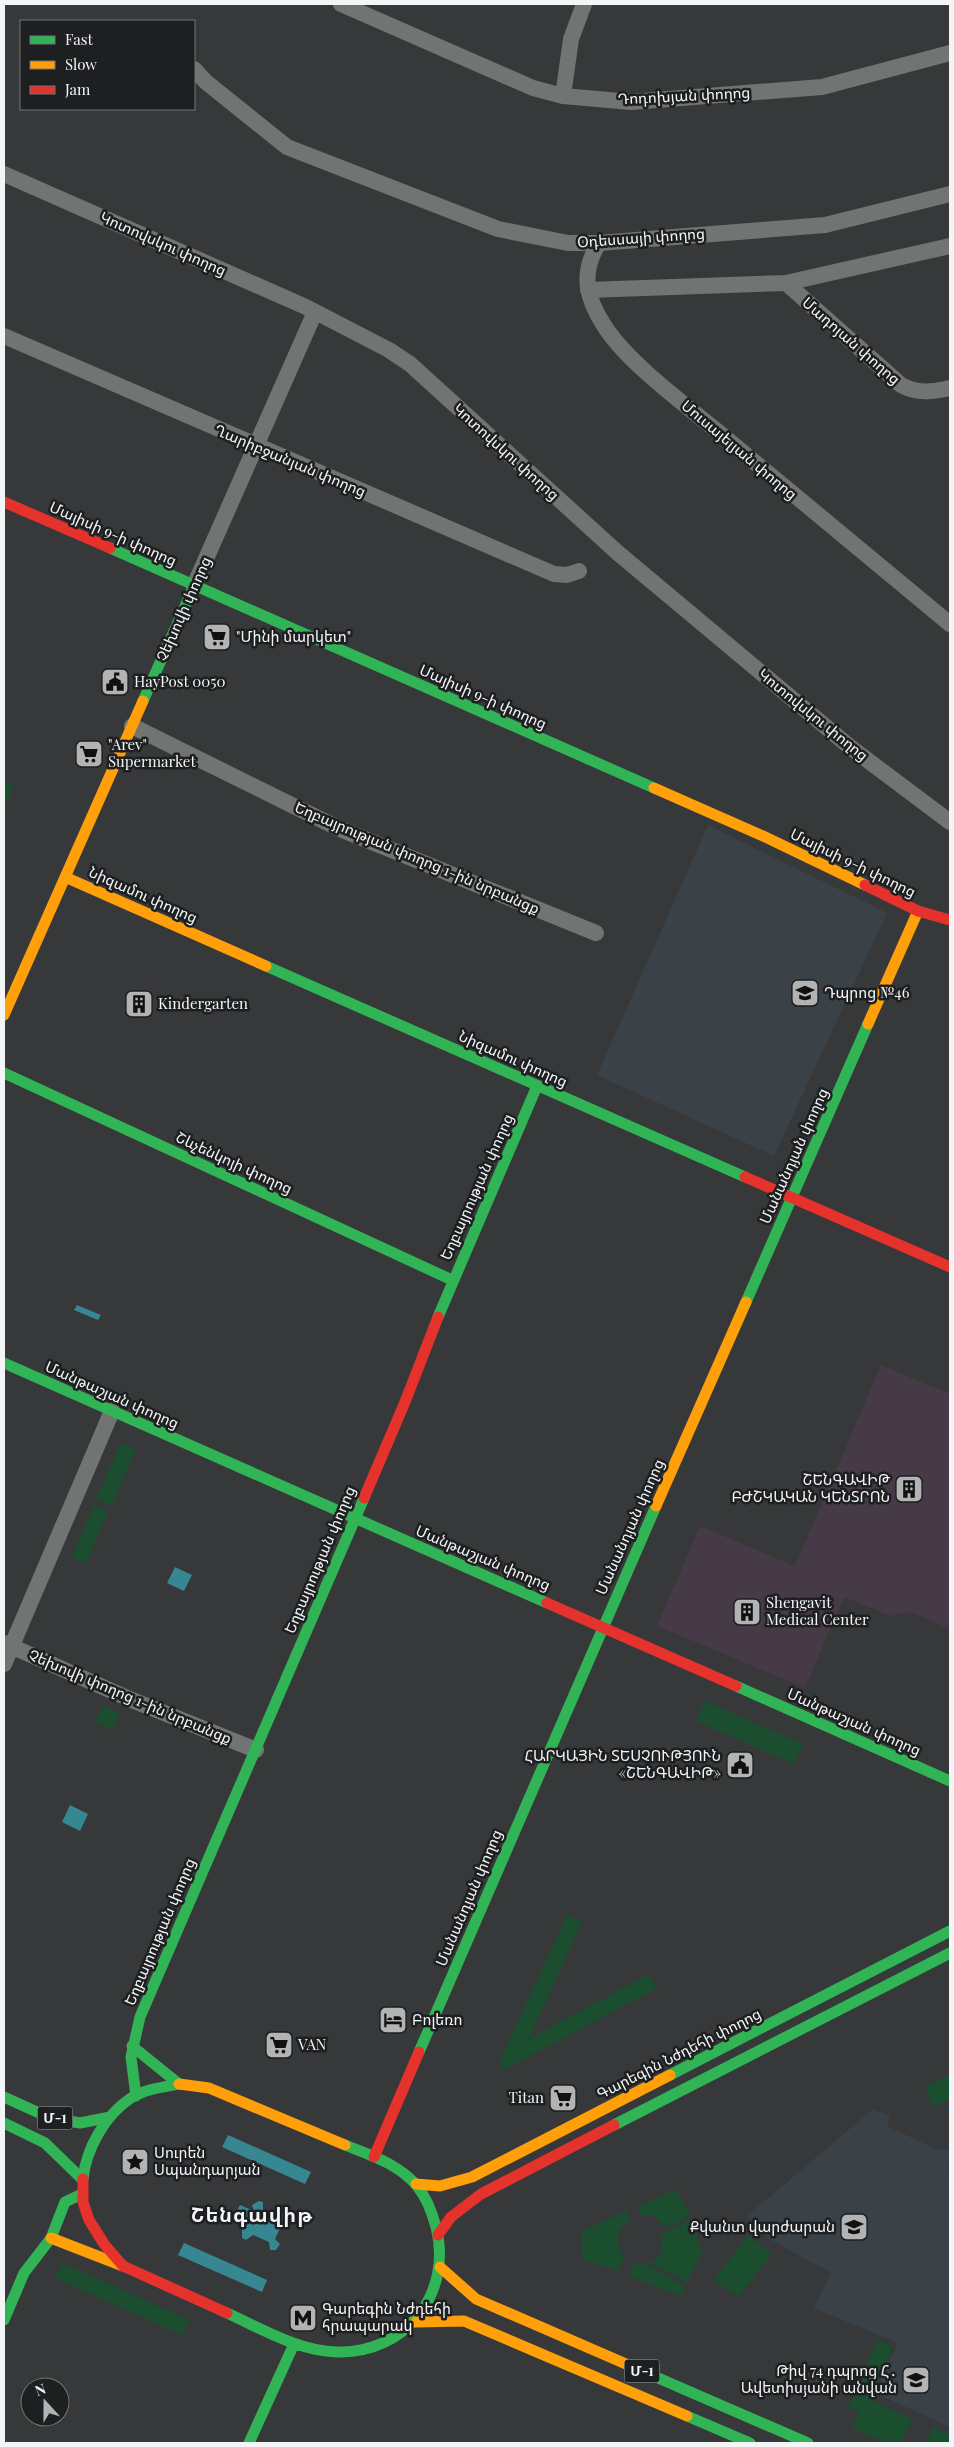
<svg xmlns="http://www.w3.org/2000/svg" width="954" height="2447" viewBox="0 0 954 2447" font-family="'Playfair Display','Noto Sans Armenian',serif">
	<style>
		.built { fill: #3b4247 }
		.medical { fill: #463a46 }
		.green { fill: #1b4e2f }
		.water { fill: #378793 }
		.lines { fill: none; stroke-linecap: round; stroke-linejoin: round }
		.street { stroke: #727474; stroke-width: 16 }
		.fast { stroke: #30b455; stroke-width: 11 }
		.slow { stroke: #ff9f0a; stroke-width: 11 }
		.jam { stroke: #e5322d; stroke-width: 11 }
		.labels { text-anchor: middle; stroke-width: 5; stroke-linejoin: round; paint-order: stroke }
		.shield { fill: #1e1f20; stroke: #b3b5b6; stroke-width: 1 }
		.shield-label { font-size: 14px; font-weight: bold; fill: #f3f5f7 }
		.street-label { font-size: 15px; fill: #f3f5f7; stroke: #1e1f20 }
		.poi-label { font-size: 15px; fill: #f3f5f7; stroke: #1e1f20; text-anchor: start }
		.district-label { font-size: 20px; font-weight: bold; letter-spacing: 1px; fill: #f3f5f7; stroke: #1e1f20 }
	</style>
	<rect width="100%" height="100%" fill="#363839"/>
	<path class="built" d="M708,825L887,913L774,1156L597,1075Z
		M873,2109L890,2116L887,2126L936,2149L950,2151L948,2173L950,2175V2427L875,2393L898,2343L814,2308L831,2273L770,2239L747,2216Z"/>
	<path class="medical" d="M881,1365L950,1394V1629L911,1612L891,1616L844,1597L805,1688L657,1626L700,1526L795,1566Z"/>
	<path class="green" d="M4,782L14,786L4,810Z
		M121,1443L136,1449L112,1505L96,1499Z
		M94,1505L108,1511L86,1563L72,1557Z
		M705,1701L803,1744L794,1764L696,1721Z
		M104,1705L120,1713L112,1730L95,1722Z
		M567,1915L582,1922L529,2039L649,1974L657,1988L504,2070L499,2063Z
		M950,2075V2099L934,2107L925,2087Z
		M676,2189L690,2216L666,2228L655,2216H642L638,2207Z
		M626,2211L631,2220L619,2230L618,2247L624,2258L618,2271L582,2259V2231Z
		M691,2219L702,2252L687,2282L650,2263C662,2256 664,2248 661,2235Z
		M748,2235L772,2254L738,2297L714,2280Z
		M635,2262L646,2265L685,2286L681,2296L629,2276Z
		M62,2263L189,2320L182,2335L55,2278Z
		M878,2340L893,2346L870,2400L912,2419L901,2443H886L852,2428L859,2412L848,2408Z
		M933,2427L950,2435V2443H926Z"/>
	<path class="water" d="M77,1305L101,1315L98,1320L74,1310Z
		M175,1567L192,1575L184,1591L167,1583Z
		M70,1805L88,1814L80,1831L62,1822Z
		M228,2135L311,2172L305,2184L222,2147Z
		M259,2201L263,2202V2209L279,2215L282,2212H286L291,2217L288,2223L282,2224L275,2239L280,2244L276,2250H270L269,2242L253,2235L246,2240L242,2238V2229L246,2226L232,2220L240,2205L254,2211L252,2205Z
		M184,2243L267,2280L262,2292L178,2255Z"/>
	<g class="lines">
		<path class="street" d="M341,4L533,88L563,96L631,102L822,87L950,53
			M194,69L206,82L287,147L498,229L568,243H599L825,225L950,194
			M563,96L571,39L584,4
			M4,174L306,307L389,350L410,364L618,553L850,747L950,822
			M599,243C580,273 586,298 605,327C629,364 687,406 722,435C798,498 874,561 950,624
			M786,283L901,385C917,394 932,392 950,388
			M588,290L786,283L950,246
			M4,336L554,574L567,575L579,571
			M194,586L315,312
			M132,726L340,829L596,933
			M4,1643L132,1700L256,1750
			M4,1664L112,1411"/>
		<path class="fast" d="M110,548L654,788
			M143,701L194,586
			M266,966L745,1177
			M4,1073L452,1280
			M746,1302L868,1024
			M438,1317L537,1086
			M4,1363L547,1603
			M736,1686L950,1781
			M132,2046L179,2084
			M419,2052L656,1506
			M670,2075L950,1931
			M136,2096L131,2057L140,2017L364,1498
			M4,2097L48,2117L80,2123L110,2117
			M4,2123L45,2143L82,2179
			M614,2125L950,1953
			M83,2179C86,2149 105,2115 131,2098C145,2089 163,2087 179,2084
			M227,2313C262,2329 298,2351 337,2352C406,2354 453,2293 436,2227C432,2212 427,2198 417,2186C399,2164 370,2155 345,2145
			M4,2320L24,2273L51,2238L65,2202L82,2194
			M626,2364L808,2443
			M687,2416L750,2443
			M249,2443L294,2344"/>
		<path class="slow" d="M654,788L763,836L865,885
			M65,877L266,966
			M4,1015L143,701
			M868,1024L918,911
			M656,1506L746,1302
			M179,2084L209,2088L345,2145
			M416,2184L440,2186L472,2177L670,2075
			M51,2238L123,2266
			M440,2267L476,2299L626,2364
			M416,2322L464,2321L687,2416"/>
		<path class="jam" d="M4,502L110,548
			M865,885L918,911L950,920
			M745,1177L950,1267
			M364,1498L405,1402L438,1317
			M547,1603L736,1686
			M374,2157L419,2052
			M83,2179V2202L89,2220L104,2244L123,2266L227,2313
			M438,2235L451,2217L481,2194L614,2125"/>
	</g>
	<defs>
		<symbol id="supermarket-square" viewBox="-11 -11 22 22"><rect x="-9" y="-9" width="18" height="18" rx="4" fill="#b1b3b4" stroke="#1e1f20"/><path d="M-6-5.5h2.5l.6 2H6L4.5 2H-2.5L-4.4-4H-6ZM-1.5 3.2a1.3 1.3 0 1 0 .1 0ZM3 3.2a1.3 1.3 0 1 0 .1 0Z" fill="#111"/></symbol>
		<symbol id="civic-square" viewBox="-11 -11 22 22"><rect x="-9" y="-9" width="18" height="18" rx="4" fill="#b1b3b4" stroke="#1e1f20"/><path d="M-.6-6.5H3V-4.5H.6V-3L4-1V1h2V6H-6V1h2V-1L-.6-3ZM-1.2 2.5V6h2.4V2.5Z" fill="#111"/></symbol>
		<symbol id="school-square" viewBox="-11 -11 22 22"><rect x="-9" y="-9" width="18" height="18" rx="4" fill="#b1b3b4" stroke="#1e1f20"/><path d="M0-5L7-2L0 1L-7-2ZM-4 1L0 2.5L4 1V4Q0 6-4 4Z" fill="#111"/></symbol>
		<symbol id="building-square" viewBox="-11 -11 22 22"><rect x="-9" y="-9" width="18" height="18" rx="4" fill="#b1b3b4" stroke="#1e1f20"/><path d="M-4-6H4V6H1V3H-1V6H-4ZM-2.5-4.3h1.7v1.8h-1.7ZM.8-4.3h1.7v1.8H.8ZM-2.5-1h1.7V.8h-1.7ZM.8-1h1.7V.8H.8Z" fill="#111"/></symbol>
		<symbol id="hotel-square" viewBox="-11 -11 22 22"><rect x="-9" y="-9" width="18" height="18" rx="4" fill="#b1b3b4" stroke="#1e1f20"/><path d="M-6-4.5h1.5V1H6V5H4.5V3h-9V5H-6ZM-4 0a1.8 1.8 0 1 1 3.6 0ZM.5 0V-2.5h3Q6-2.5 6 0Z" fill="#111"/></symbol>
		<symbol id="sight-square" viewBox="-11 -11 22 22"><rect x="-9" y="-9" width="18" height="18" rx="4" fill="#b1b3b4" stroke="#1e1f20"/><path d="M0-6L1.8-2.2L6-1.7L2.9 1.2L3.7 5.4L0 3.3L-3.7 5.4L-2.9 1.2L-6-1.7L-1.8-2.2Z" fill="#111"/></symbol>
		<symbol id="metro-square" viewBox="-11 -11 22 22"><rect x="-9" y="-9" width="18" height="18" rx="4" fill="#b1b3b4" stroke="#1e1f20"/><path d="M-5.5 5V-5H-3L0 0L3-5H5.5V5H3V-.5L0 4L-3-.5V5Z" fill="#111"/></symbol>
	</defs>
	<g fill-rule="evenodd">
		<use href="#supermarket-square" x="201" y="621" width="32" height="32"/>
		<use href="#civic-square" x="99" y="666" width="32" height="32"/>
		<use href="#supermarket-square" x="73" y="738" width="32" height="32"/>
		<use href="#school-square" x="789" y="977" width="32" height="32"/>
		<use href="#building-square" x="123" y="988" width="32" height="32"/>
		<use href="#building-square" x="893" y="1473" width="32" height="32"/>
		<use href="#building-square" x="731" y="1596" width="32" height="32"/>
		<use href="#civic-square" x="724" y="1749" width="32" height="32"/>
		<use href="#hotel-square" x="377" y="2004" width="32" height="32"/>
		<use href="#supermarket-square" x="263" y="2029" width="32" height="32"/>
		<use href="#supermarket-square" x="547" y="2082" width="32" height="32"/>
		<use href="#sight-square" x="119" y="2146" width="32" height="32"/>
		<use href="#school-square" x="838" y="2211" width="32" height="32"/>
		<use href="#metro-square" x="287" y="2302" width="32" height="32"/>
		<use href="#school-square" x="900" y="2364" width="32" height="32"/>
	</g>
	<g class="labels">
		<g class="shield">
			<rect x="37.5" y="2106.5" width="35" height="23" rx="4"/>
			<rect x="624.5" y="2359.5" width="35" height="23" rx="4"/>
		</g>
		<g class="shield-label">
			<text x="55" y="2123">Մ-1</text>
			<text x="642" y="2376">Մ-1</text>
		</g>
		<g class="street-label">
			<text transform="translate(684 96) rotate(-3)" y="5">Դոդոխյան փողոց</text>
			<text transform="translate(641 238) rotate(-4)" y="5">Օդեսսայի փողոց</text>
			<text transform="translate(163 244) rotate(24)" y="5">Կոտովսկու փողոց</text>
			<text transform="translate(851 341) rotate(41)" y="5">Մադոյան փողոց</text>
			<text transform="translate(739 450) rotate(40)" y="5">Մուսայելյան փողոց</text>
			<text transform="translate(506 452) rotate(42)" y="5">Կոտովսկու փողոց</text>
			<text transform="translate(290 461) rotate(23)" y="5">Ղարիբջանյան փողոց</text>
			<text transform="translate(113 534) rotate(24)" y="5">Մայիսի 9-ի փողոց</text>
			<text transform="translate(184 609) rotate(-66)" y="5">Չեխովի փողոց</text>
			<text transform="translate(483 697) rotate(24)" y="5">Մայիսի 9-ի փողոց</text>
			<text transform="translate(813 715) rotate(39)" y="5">Կոտովսկու փողոց</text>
			<text transform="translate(417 858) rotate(23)" y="5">Եղբայրության փողոց 1-ին նրբանցք</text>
			<text transform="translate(853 863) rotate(26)" y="5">Մայիսի 9-ի փողոց</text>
			<text transform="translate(143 895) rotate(24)" y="5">Նիզամու փողոց</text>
			<text transform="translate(513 1059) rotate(24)" y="5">Նիզամու փողոց</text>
			<text transform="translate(794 1156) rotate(-66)" y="5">Մանանդյան փողոց</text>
			<text transform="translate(234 1163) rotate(25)" y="5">Շևչենկոյի փողոց</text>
			<text transform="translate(477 1187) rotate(-66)" y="5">Եղբայրության փողոց</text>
			<text transform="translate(112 1395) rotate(24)" y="5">Մանթաշյան փողոց</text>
			<text transform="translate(630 1527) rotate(-66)" y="5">Մանանդյան փողոց</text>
			<text transform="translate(483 1558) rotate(23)" y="5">Մանթաշյան փողոց</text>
			<text transform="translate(320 1560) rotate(-67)" y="5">Եղբայրության փողոց</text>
			<text transform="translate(130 1697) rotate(23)" y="5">Չեխովի փողոց 1-ին նրբանցք</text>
			<text transform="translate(854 1722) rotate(24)" y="5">Մանթաշյան փողոց</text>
			<text transform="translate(469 1898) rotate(-67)" y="5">Մանանդյան փողոց</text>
			<text transform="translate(160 1932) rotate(-67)" y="5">Եղբայրության փողոց</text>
			<text transform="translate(679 2054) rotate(-27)" y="5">Գարեգին Նժդեհի փողոց</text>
		</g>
		<g class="poi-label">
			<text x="236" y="642">"Մինի մարկետ"</text>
			<text x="134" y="687">HayPost 0050</text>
			<text x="108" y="750">"Arev"<tspan x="108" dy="17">Supermarket</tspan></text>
			<text x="824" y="998">Դպրոց №46</text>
			<text x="158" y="1009">Kindergarten</text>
			<text x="890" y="1485" text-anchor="end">ՇԵՆԳԱՎԻԹ<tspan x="890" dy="17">ԲԺՇԿԱԿԱՆ ԿԵՆՏՐՈՆ</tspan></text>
			<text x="766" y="1608">Shengavit<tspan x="766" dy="17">Medical Center</tspan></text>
			<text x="721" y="1761" text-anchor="end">ՀԱՐԿԱՅԻՆ ՏԵՍՉՈՒԹՅՈՒՆ<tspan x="721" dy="17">«ՇԵՆԳԱՎԻԹ»</tspan></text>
			<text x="412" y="2025">Բոլեռո</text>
			<text x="298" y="2050">VAN</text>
			<text x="544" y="2103" text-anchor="end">Titan</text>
			<text x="154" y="2158">Սուրեն<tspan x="154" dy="17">Սպանդարյան</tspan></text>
			<text x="835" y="2232" text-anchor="end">Քվանտ վարժարան</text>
			<text x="322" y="2314">Գարեգին Նժդեհի<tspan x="322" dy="17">հրապարակ</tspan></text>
			<text x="897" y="2376" text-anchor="end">Թիվ 74 դպրոց Հ․<tspan x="897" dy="17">Ավետիսյանի անվան</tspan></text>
		</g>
		<g class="district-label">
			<text x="252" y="2222">Շենգավիթ</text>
		</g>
	</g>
	<rect width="954" height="2447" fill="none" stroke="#f3f5f7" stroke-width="10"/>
	<rect x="20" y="20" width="175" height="90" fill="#1e1f20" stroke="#737576"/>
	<rect x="30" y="36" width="25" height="8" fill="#30b455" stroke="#737576"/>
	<text x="65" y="45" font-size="15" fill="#f3f5f7">Fast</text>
	<rect x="30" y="61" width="25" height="8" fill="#ff9f0a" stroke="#737576"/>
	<text x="65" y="70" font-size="15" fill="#f3f5f7">Slow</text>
	<rect x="30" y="86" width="25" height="8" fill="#e5322d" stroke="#737576"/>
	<text x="65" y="95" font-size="15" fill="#f3f5f7">Jam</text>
	<g transform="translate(45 2402) rotate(339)"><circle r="24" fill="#1e1f20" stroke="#737576"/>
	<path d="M0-4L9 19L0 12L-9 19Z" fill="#b1b3b4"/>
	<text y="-8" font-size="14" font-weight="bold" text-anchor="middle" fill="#f3f5f7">N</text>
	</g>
</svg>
